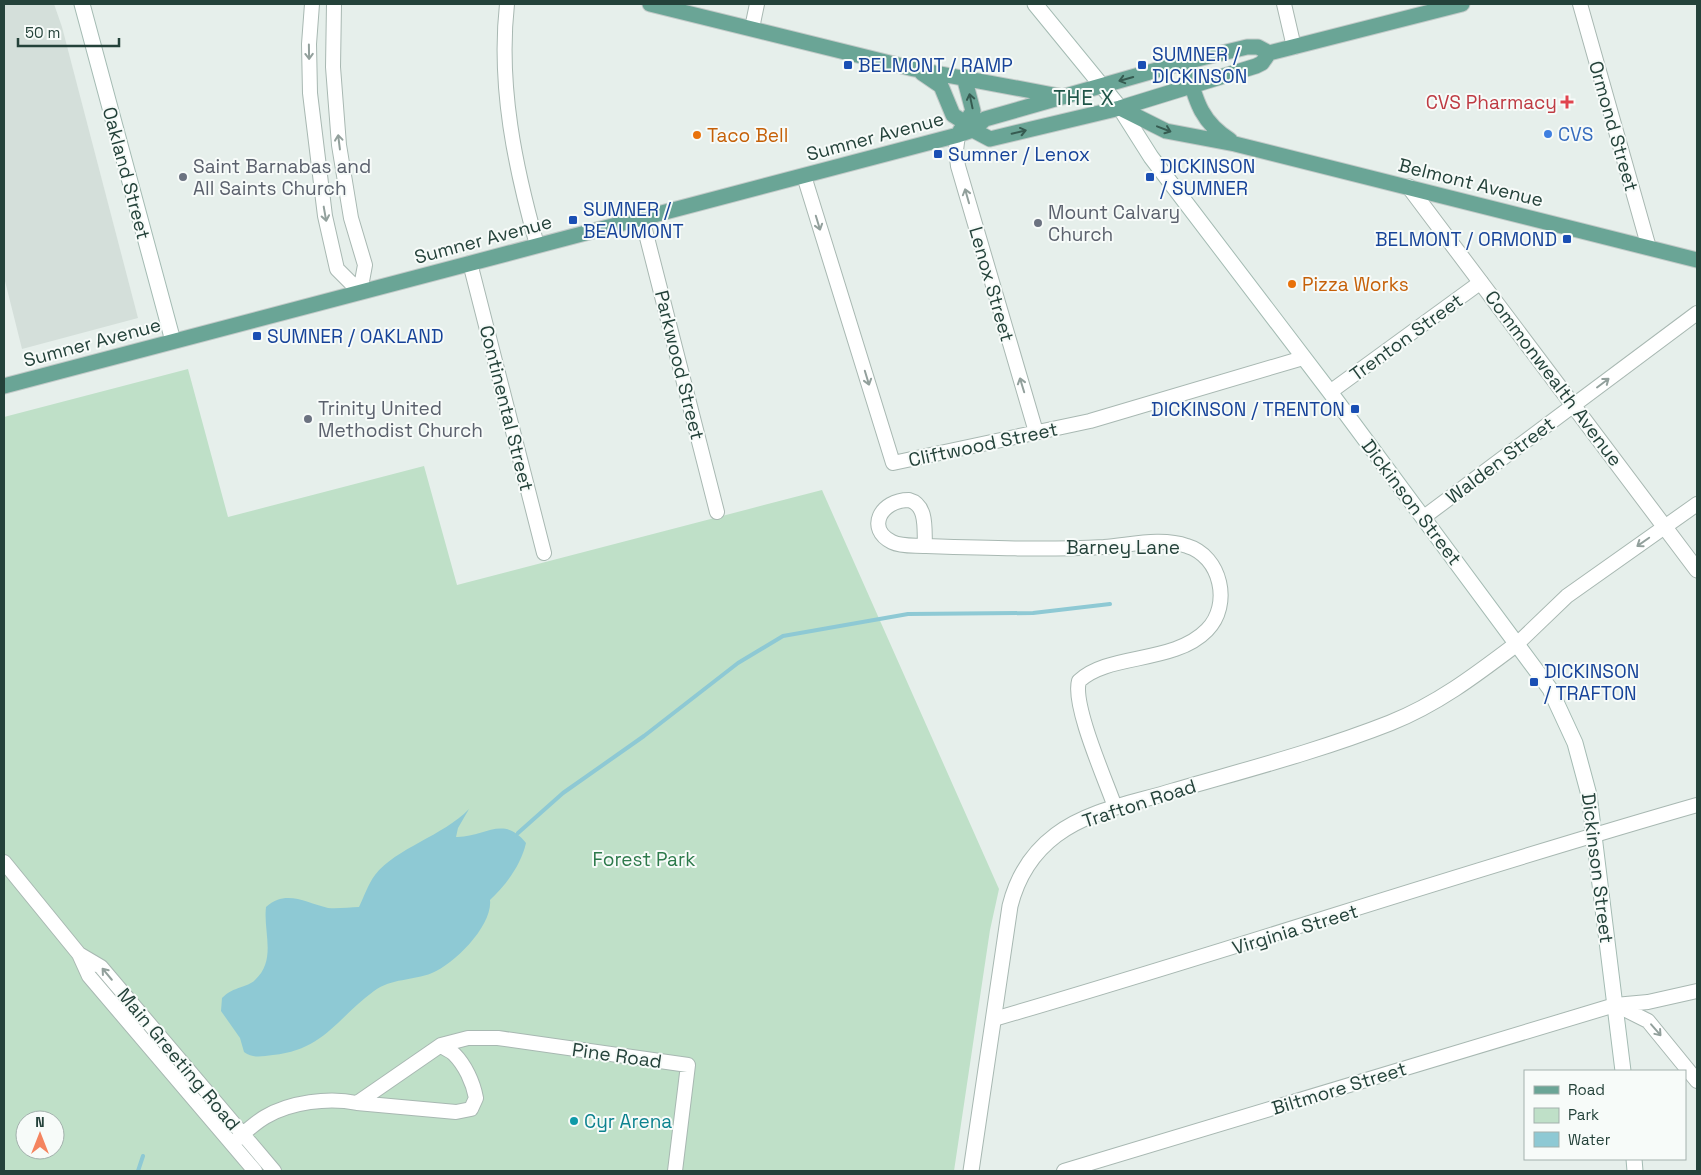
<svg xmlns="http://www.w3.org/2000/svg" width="1701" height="1175" viewBox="0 0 1701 1175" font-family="'Space Grotesk',sans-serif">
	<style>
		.built { fill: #d4dfda }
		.green { fill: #bfe0c8; fill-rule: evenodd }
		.water { fill: #8ec9d4 }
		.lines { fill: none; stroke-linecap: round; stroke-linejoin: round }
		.stream { stroke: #8ec9d4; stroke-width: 4 }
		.minor-casing { stroke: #a8b8b2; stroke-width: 16 }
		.tertiary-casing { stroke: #a8b8b2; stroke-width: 17 }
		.secondary-casing { stroke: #a4bbb3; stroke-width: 17 }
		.primary-casing { stroke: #c2cac8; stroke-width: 17 }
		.minor { stroke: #fff; stroke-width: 14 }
		.tertiary { stroke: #fff; stroke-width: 15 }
		.secondary { stroke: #fff; stroke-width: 15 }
		.primary { stroke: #6aa596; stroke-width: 15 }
		.oneway { stroke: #92a09c }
		.oneway2 { stroke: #365b51 }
		.transit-dot { fill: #1a4fb4; stroke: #f7fbf9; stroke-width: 2 }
		.health-dot { fill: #e0444e; stroke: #f7fbf9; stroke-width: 2 }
		.shop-dot { fill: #3f7fe0; stroke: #f7fbf9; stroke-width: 2 }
		.food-dot { fill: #e8710a; stroke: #f7fbf9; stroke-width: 2 }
		.worship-dot { fill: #6b7280; stroke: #f7fbf9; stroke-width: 2 }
		.culture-dot { fill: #0f9aa8; stroke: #f7fbf9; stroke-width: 2 }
		.labels { text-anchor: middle; stroke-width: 4; stroke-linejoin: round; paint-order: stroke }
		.transit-label { font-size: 19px; fill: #164399; stroke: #f7fbf9; text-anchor: start }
		.health-label { font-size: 19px; fill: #be3a42; stroke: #f7fbf9; text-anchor: end }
		.street-label { font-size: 19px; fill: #24423a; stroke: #f7fbf9 }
		.shop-label { font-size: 19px; fill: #366cbe; stroke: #f7fbf9; text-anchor: start }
		.food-label { font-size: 19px; fill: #c56008; stroke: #f7fbf9; text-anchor: start }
		.worship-label { font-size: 19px; fill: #5b616d; stroke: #f7fbf9; text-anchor: start }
		.park-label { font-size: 19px; fill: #2d7a4b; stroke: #f7fbf9 }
		.culture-label { font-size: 19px; fill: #0d838f; stroke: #f7fbf9; text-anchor: start }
		.quarter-label { font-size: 21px; letter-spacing: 1px; fill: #1f5548; stroke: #f7fbf9 }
	</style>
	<rect width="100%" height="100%" fill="#e6efeb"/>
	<path class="built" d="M4,4H54L62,27L138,318L22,349L4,277Z"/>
	<path class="green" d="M188,369L228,517L424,466L457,585L822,490L999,889L990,930L954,1171H4V417ZM25,1120H55V1150H25Z"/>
	<path class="water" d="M469,809L458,828L456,837C484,838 503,814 526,843C521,865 506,885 490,900C493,925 455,964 432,973C412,981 392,978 374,991C337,1018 324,1050 273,1055C262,1056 254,1059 244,1052L240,1038L221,1011L222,998C234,986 247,988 255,980C277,960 263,932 266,907C286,889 306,903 328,908C338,909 350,907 359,907C364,897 368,884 375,875C396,848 443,836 469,809Z"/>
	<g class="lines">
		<path class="stream" d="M518,833L563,793L644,736L738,663L783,636L908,614L1033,613L1110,604
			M138,1171L143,1156"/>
		<defs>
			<path id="minor" d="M312,4L309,44L310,93L325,216L337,269L360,292
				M334,4L333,67L339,145L351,218L365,265L360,292
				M507,4C498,86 515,167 537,245
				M1284,4L1294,47
				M1580,4L1649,248
				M752,28L757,4
				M958,135L956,150L958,166L1036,432
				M804,176L893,463L1090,421L1303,358
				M642,218L717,512
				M470,263L544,553
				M1330,392L1481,282
				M1424,517L1697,313
				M925,546C924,531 928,505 909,500C880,500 866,529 892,542C902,547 915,545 926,546C985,548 1045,550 1104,547C1131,545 1161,537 1187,546C1221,556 1232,605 1207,630C1174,664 1108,653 1079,681C1072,705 1106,781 1115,807
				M1518,643L1567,596L1697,504
				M4,862L79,954L89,976L255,1171
				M79,954L101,967L274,1171
				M1616,1005L1648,1021L1697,1081
				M994,1019C1229,951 1462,872 1697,805
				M441,1045L468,1038H498L688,1065L675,1171
				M232,1144C242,1135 253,1124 265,1117C290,1102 329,1097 357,1103L441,1045C444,1049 450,1050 454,1054C465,1065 473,1082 476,1098L471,1109L456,1112L357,1103
				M1064,1171L1615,1005L1648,1002L1697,991"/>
			<path id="tertiary" d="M1409,187L1697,570
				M971,1171L1010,906C1017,878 1032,853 1056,835C1089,810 1134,803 1173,791C1245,770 1319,751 1390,723C1438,704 1477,674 1518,643"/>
			<path id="secondary" d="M82,4L173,341
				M1035,4L1120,108L1151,157L1330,392L1550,689L1575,743L1589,795L1623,1071
				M1634,1159L1635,1171"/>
			<path id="primary" d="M650,4L914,69L1059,96
				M1185,62C1195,96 1198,120 1230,140
				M922,73L941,86L953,115L964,122
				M1120,108L1166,131L1235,144L1697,260
				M973,130L990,139L1120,108L1256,66L1262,63L1269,53L1462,4
				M960,131L973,111L964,77
				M4,386L958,135L973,130L985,119L1185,62L1247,47H1258L1269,53"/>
		</defs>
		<use href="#minor" class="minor-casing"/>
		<use href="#tertiary" class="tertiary-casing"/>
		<use href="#secondary" class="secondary-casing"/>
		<use href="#primary" class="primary-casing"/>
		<use href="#minor" class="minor"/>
		<use href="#tertiary" class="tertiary"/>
		<use href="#secondary" class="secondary"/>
		<use href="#primary" class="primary"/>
	</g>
	<defs><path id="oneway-shaft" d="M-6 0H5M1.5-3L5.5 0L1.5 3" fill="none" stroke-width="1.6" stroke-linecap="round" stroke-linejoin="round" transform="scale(1.25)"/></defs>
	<g class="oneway">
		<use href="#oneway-shaft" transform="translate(309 52) rotate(89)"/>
		<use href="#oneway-shaft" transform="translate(339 142) rotate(-97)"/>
		<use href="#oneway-shaft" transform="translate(967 196) rotate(-106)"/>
		<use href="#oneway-shaft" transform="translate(325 214) rotate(80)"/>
		<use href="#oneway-shaft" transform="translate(818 223) rotate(73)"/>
		<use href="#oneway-shaft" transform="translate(867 378) rotate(73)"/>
		<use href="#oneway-shaft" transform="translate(1603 383) rotate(-37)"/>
		<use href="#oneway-shaft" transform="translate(1022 385) rotate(-107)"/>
		<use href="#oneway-shaft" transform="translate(1643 542) rotate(145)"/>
		<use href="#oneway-shaft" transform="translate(107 974) rotate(-130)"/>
		<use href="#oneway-shaft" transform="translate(1656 1030) rotate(49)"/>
	</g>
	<g class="oneway2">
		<use href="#oneway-shaft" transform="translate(1126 79) rotate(164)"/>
		<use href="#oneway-shaft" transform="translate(971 101) rotate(-102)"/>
		<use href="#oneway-shaft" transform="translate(1164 129) rotate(21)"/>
		<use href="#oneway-shaft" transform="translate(1019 132) rotate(-13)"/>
	</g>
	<g class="transit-dot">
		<rect x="843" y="60" width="10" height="10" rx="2.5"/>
		<rect x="1137" y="60" width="10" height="10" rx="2.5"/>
		<rect x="933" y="149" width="10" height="10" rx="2.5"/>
		<rect x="1145" y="172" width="10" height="10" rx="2.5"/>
		<rect x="568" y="215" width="10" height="10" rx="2.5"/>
		<rect x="1562" y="234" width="10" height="10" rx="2.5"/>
		<rect x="252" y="331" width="10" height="10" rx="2.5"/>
		<rect x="1350" y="404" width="10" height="10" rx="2.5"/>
		<rect x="1529" y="677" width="10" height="10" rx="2.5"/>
	</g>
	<path class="health-dot" d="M1564.5 94.5h5v5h5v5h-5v5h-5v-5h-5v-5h5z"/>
	<circle class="shop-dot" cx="1548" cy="134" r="5"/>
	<g class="food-dot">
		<circle cx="697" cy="135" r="5"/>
		<circle cx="1292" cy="284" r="5"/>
	</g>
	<g class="worship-dot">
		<circle cx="183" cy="177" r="5"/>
		<circle cx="1038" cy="223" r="5"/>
		<circle cx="308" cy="419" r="5"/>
	</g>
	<circle class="culture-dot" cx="574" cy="1121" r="5"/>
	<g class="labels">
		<g class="transit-label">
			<text x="1152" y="61">SUMNER /<tspan x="1152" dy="22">DICKINSON</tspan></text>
			<text x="858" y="72">BELMONT / RAMP</text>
			<text x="948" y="161">Sumner / Lenox</text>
			<text x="1160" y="173">DICKINSON<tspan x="1160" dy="22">/ SUMNER</tspan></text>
			<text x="583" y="216">SUMNER /<tspan x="583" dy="22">BEAUMONT</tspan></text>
			<text x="1557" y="246" text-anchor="end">BELMONT / ORMOND</text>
			<text x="267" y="343">SUMNER / OAKLAND</text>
			<text x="1345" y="416" text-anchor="end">DICKINSON / TRENTON</text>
			<text x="1544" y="678">DICKINSON<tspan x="1544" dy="22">/ TRAFTON</tspan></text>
		</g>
		<g class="health-label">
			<text x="1557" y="109">CVS Pharmacy</text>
		</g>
		<g class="street-label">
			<text transform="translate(1614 126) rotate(74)" y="7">Ormond Street</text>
			<text transform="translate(875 136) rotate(-15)" y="7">Sumner Avenue</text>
			<text transform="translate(127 173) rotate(75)" y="7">Oakland Street</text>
			<text transform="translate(1471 182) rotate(14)" y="7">Belmont Avenue</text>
			<text transform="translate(483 239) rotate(-15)" y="7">Sumner Avenue</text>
			<text transform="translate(992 284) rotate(74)" y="7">Lenox Street</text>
			<text transform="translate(1406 337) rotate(-36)" y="7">Trenton Street</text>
			<text transform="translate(92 342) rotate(-15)" y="7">Sumner Avenue</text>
			<text transform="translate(680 365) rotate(76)" y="7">Parkwood Street</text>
			<text transform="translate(1554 378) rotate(53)" y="7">Commonwealth Avenue</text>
			<text transform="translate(507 408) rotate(76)" y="7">Continental Street</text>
			<text transform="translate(983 444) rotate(-12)" y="7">Cliftwood Street</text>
			<text transform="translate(1500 460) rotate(-37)" y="7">Walden Street</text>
			<text transform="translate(1412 502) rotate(53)" y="7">Dickinson Street</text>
			<text x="1123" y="554">Barney Lane</text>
			<text transform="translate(1139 803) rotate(-18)" y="7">Trafton Road</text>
			<text transform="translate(1598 868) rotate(83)" y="7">Dickinson Street</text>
			<text transform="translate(1295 929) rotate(-17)" y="7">Virginia Street</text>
			<text transform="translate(617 1055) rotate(8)" y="7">Pine Road</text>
			<text transform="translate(179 1059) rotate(50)" y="7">Main Greeting Road</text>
			<text transform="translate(1339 1088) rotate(-17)" y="7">Biltmore Street</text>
		</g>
		<g class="shop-label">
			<text x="1558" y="141">CVS</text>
		</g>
		<g class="food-label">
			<text x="707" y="142">Taco Bell</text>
			<text x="1302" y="291">Pizza Works</text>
		</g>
		<g class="worship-label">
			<text x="193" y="173">Saint Barnabas and<tspan x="193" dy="22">All Saints Church</tspan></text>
			<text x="1048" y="219">Mount Calvary<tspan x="1048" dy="22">Church</tspan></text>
			<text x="318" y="415">Trinity United<tspan x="318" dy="22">Methodist Church</tspan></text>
		</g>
		<g class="park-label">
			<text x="644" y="866">Forest Park</text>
		</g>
		<g class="culture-label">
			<text x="584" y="1128">Cyr Arena</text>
		</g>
		<g class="quarter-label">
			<text x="1084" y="105">THE X</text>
		</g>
	</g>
	<rect width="1701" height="1175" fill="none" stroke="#24423a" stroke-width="10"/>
	<rect x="1524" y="1070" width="162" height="90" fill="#f7fbf9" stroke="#a3b1ad"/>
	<rect x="1534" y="1086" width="25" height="8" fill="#6aa596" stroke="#a3b1ad"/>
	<text x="1568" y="1095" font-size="15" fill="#24423a">Road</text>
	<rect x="1534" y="1108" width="25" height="15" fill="#bfe0c8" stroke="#a3b1ad"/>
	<text x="1568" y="1120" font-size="15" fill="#24423a">Park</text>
	<rect x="1534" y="1132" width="25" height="15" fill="#8ec9d4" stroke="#a3b1ad"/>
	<text x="1568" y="1145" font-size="15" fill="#24423a">Water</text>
	<g transform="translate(40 1135)"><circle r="24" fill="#f7fbf9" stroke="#a3b1ad"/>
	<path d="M0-4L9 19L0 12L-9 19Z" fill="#f4845f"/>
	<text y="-8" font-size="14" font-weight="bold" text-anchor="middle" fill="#24423a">N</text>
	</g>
	<path d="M18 38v8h101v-8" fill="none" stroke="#24423a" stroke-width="2.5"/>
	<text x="25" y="38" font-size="15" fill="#24423a" stroke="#f7fbf9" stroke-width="4" paint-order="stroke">50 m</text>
</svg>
